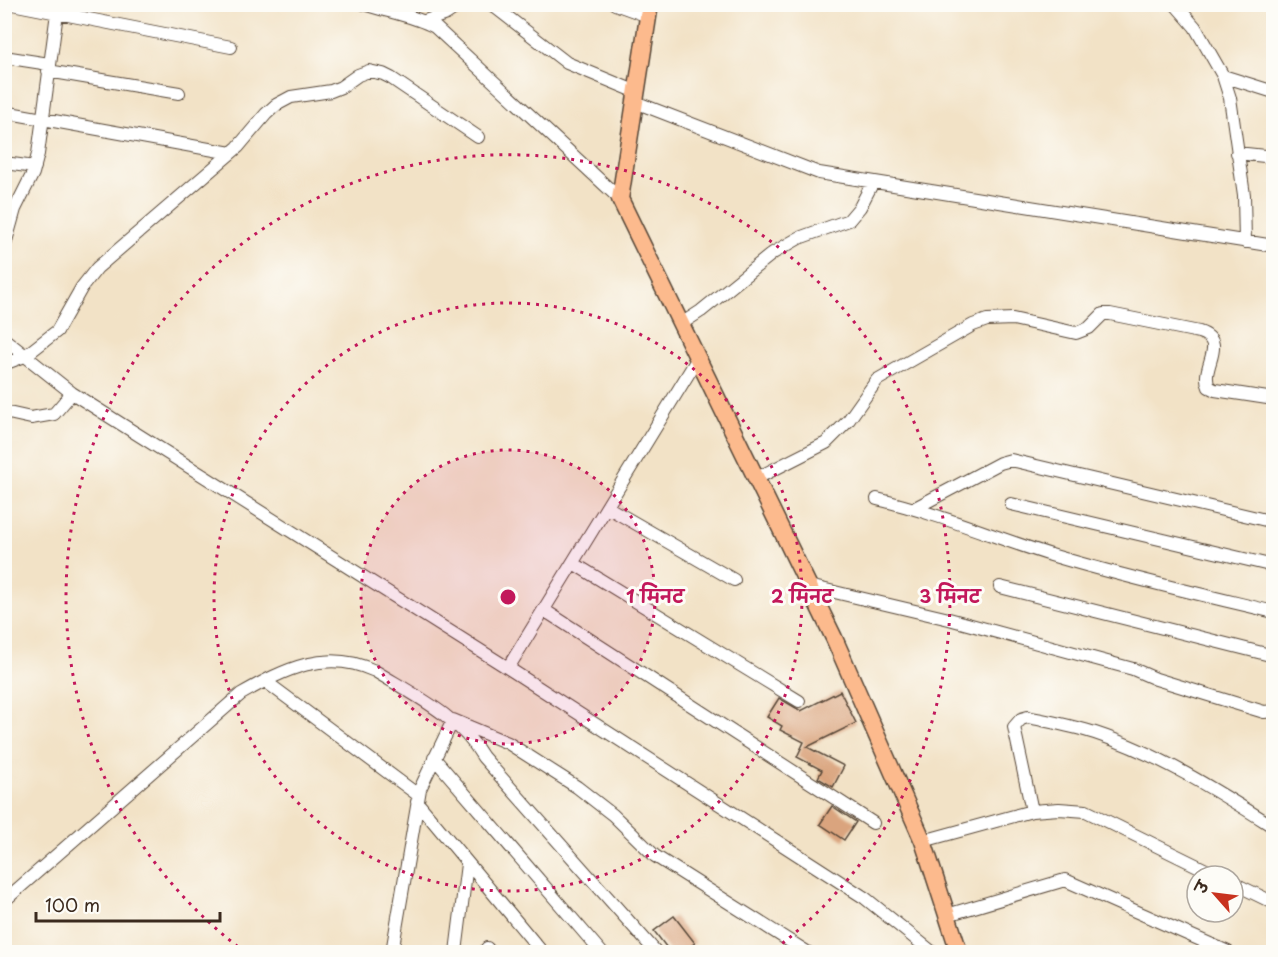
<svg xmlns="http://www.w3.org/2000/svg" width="1278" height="957" viewBox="0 0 1278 957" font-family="'Playpen Sans','Playpen Sans Deva',sans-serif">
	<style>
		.building { fill: #daa47e }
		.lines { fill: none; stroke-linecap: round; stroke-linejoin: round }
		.minor-casing { stroke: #564637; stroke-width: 14 }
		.major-casing { stroke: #564637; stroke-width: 19 }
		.minor { stroke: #fff; stroke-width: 12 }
		.major { stroke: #fcba8d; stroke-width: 16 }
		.ring { fill: none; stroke: #c2185b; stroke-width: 3; stroke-dasharray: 3 6 }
		.centre { fill: #c2185b; stroke: #fdfcf7; stroke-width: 3 }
		.ring-label { font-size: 18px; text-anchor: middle; font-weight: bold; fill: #c2185b; stroke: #fdfcf7; stroke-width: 6; stroke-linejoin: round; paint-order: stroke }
	</style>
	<rect width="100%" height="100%" fill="#fdfcf7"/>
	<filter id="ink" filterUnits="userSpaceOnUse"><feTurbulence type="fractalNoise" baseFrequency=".0167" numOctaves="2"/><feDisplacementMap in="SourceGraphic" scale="12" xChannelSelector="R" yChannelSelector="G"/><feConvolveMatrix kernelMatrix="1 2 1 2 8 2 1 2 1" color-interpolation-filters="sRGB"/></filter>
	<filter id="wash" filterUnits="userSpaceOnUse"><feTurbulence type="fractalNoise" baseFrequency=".008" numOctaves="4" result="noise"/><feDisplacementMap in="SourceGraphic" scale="24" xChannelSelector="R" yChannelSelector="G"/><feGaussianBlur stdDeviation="1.35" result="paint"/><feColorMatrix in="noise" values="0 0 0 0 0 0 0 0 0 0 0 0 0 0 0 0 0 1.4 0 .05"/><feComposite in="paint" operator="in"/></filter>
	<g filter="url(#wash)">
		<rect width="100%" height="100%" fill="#f2e2c6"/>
		<g id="blocks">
			<path class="building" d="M840,691L856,723L807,747L844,766L833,787L818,778L822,770L797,757L804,742L780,730L782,726L767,717L779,698L801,711Z
				M832,806L856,822L844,840L820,824Z
				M674,916L695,943L682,952H670L654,931Z"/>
		</g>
	</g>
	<g filter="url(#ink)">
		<use href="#blocks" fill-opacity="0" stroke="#564637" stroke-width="1.5"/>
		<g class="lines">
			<defs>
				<path id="minor" d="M12,4L231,47
					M364,4C388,12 413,15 435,27L620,199
					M433,4L446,14
					M491,4L567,63L637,92
					M615,4L648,16
					M1175,4L1195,27L1223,76L1230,98L1244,195L1245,242
					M425,21L446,14L461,4
					M4,57L49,64
					M48,71L179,93
					M1223,76L1274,92
					M635,102L819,173L1274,246
					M4,112L231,153
					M1237,153L1274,157
					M4,163L35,167
					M4,248L15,209L33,173L38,154L57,13
					M681,324L701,311L773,253L799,238L849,220L860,207L873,182
					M4,339L72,393L508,668L865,898L932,952
					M4,364L25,356L57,331L82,287L97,268L238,147L266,114L276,105L291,97L331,91L341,87L358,75L369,71L383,74L391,78L478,137
					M4,412L31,418L54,414L72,393
					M757,478L826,443L848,421L877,380L973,325L987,320L1013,319L1076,333L1089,328L1103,314H1110L1199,332C1230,342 1199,367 1209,387L1215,390L1274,399
					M877,499C937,513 993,537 1051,555C1124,577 1199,594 1274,612
					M1011,504L1274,566
					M607,507L734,580
					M915,508L1000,463L1011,460L1274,522
					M573,563L799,701
					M809,586L949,619L1133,669L1156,679L1264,712L1274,711
					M1000,587L1274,656
					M544,610L873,823
					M508,668L698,358
					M265,681L418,795
					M434,758L601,952
					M417,802L542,952
					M1032,811L1014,727L1021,719L1028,717C1051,722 1074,726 1095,733C1159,754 1217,791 1274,827
					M923,841L1032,811L1059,809L1086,811L1218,876
					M1233,883L1274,903
					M4,901L241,694C285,669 326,648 375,671C414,695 459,716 483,757L656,952
					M947,915L1065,880L1228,952
					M487,948L490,952
					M392,952L420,789L453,720L508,743L577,787L613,815L655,856L807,952
					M456,952L467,864"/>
				<path id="major" d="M650,4L620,199L834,638L923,841L959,952"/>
			</defs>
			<use href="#minor" class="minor-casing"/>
			<use href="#major" class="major-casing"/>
			<use href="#minor" class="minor"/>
			<use href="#major" class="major"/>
		</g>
	</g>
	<circle cx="508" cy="597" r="147" fill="#c2185b" fill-opacity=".12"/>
	<g class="ring">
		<circle cx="508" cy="597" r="147"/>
		<circle cx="508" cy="597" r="294"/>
		<path d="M245 952A442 442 0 1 1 771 952"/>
	</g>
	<circle cx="508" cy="597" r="9" class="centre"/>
	<g class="ring-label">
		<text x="655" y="603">1 मिनट</text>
		<text x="802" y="603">2 मिनट</text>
		<text x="950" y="603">3 मिनट</text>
	</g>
	<rect width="1278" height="957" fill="none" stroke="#fdfcf7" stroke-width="24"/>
	<g transform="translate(1215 894) rotate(298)"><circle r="28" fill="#fdfcf7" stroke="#afa8a0" stroke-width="1.5"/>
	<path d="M0-4.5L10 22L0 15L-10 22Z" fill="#c8321e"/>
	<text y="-9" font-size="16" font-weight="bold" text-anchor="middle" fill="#3b2a1e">उ</text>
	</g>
	<path d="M36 912v9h184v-9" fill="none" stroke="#3b2a1e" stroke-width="3"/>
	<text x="45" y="912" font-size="18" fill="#3b2a1e" stroke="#fdfcf7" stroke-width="4.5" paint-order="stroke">100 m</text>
</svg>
